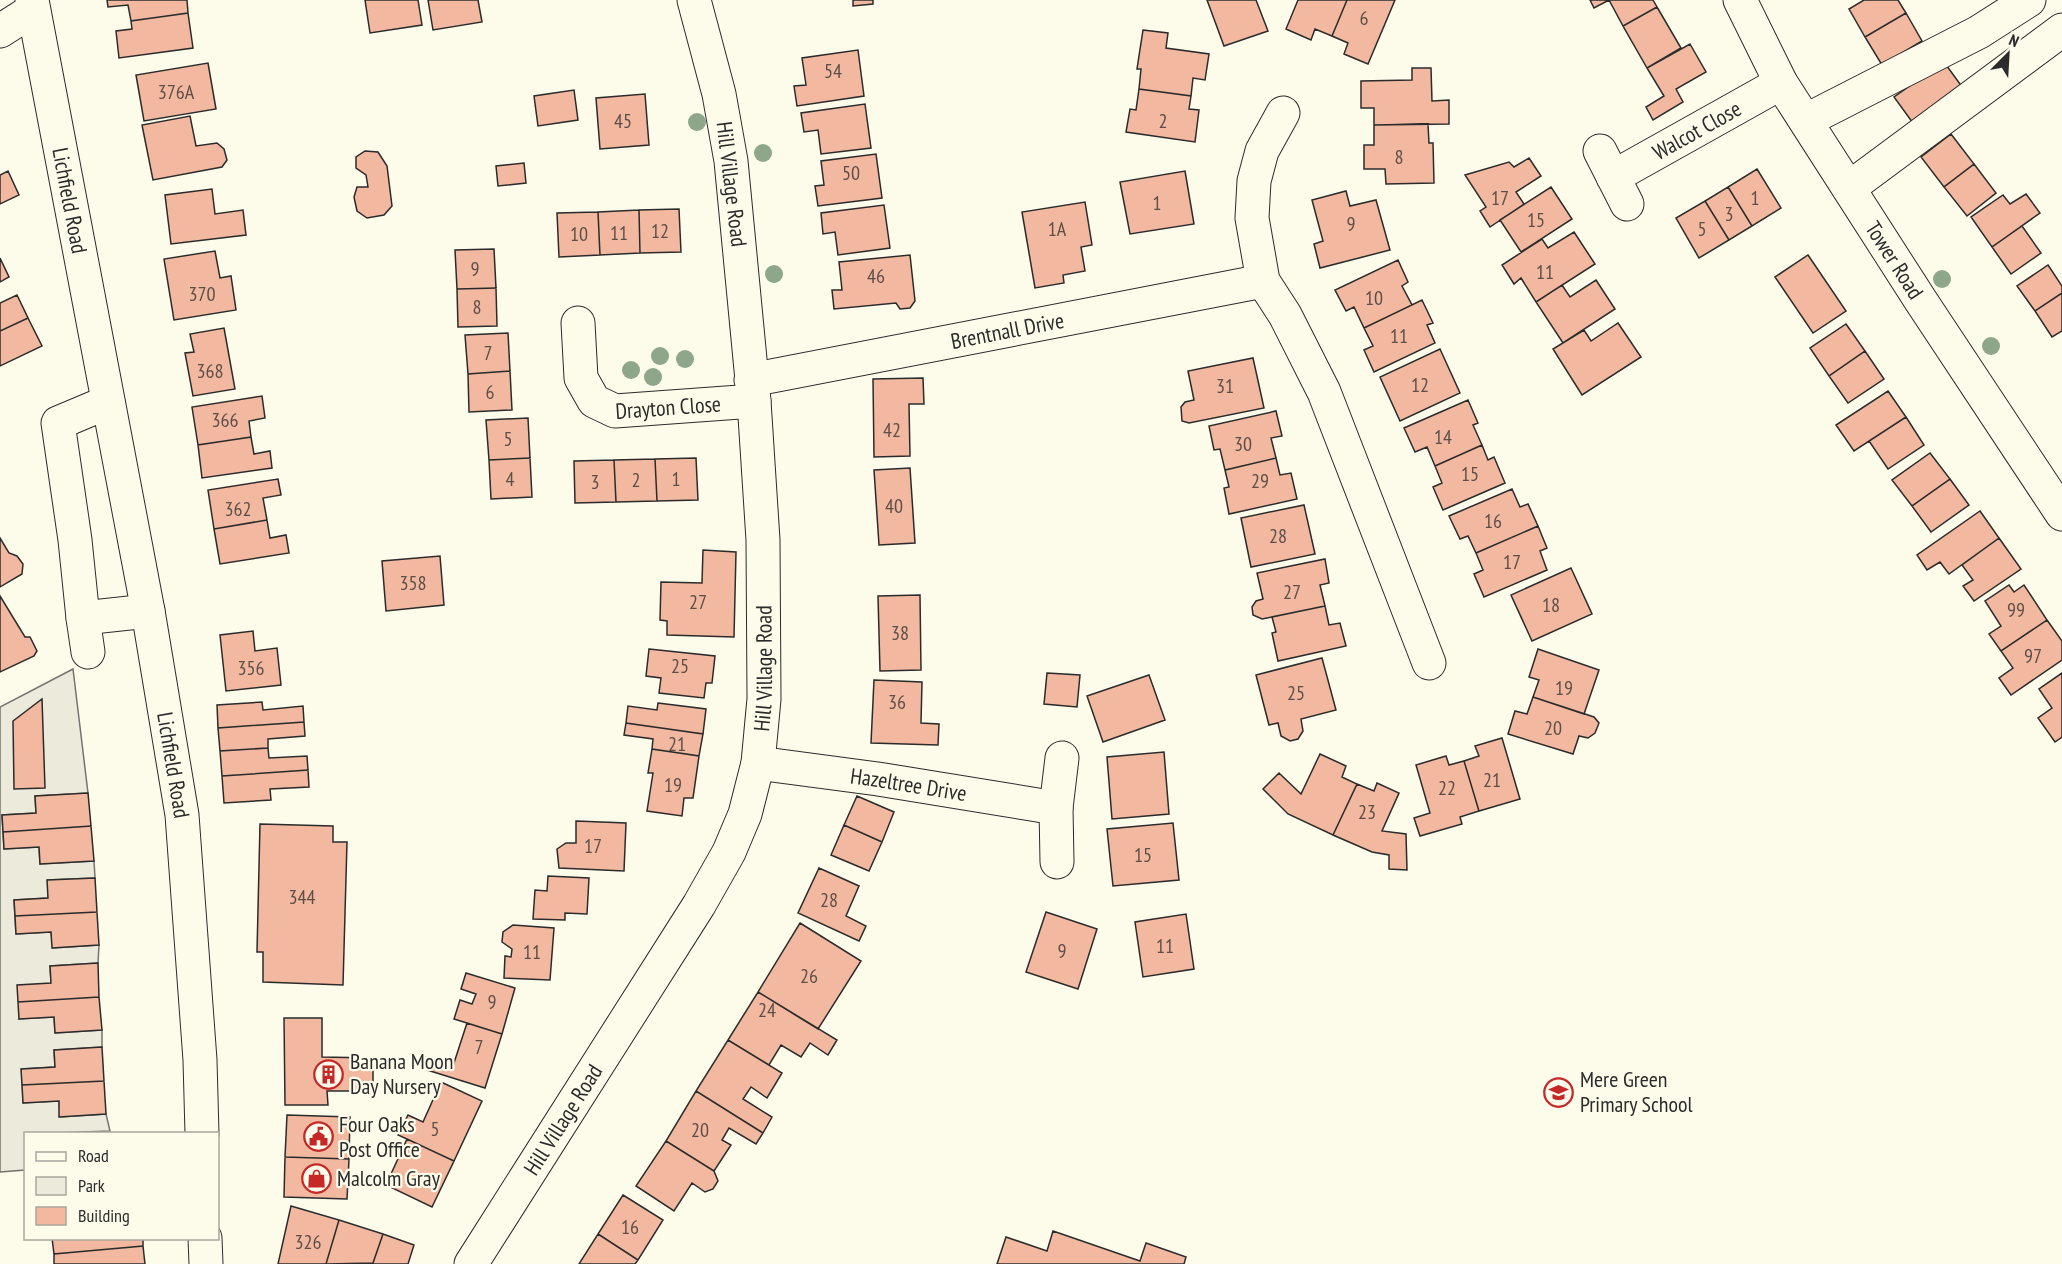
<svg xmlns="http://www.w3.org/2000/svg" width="2062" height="1264" viewBox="0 0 2062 1264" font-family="'PT Sans Narrow',sans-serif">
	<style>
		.green { fill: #ecebdb; stroke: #74746e; stroke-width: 1.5 }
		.building { fill: #f2b8a0; stroke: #2b2b2b; stroke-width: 1.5 }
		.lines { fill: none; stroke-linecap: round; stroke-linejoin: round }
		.minor-casing { stroke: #2b2b2b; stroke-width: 35 }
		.major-casing { stroke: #2b2b2b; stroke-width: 35 }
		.minor { stroke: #fdfbea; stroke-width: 33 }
		.major { stroke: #fdfbea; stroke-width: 33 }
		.tree { fill: #8ea78a }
		.labels { text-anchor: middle; stroke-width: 4.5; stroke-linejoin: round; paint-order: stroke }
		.number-label { font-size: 20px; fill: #5d4e48 }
		.street-label { font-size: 22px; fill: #2b2b2b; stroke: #fdfbea }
		.poi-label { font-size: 22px; fill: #2b2b2b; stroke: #fdfbea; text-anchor: start }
	</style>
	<rect width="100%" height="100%" fill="#fdfbea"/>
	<path class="green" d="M73,669L88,793L35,796L36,813L2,815L4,849L39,847L40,864L94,861L95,878L48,880V898L14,900L16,934L51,932L53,948L99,945L98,963L50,966L51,983L19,1019L54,1017L55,1033L102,1030V1047L54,1050L55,1067L22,1069L23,1103L59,1101L60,1117L106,1114L110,1131L26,1134L25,1170L0,1172V707Z"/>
	<path class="building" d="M107,0H187L188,13L131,21L128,5L108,7Z
		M365,0H418L422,25L370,33Z
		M428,0H478L482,22L433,30Z
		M853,0H873V4L853,6Z
		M1207,0H1256L1268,31L1224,46Z
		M1298,0H1347L1332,36L1315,29L1311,40L1286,29Z
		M1347,0H1395L1368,64L1344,54L1348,43L1332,36Z
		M1590,0H1653L1657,7L1623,26L1609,0L1594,8Z
		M1864,0H1898L1906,13L1865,37L1849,9Z
		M1657,7L1681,48L1647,68L1623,26Z
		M188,13L193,48L119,58L116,31L132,29L131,21Z
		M1906,13L1922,41L1882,65L1865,37Z
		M1143,30L1168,33L1166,48L1209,54L1205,80L1193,78L1191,96L1139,89L1141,69H1137Z
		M1690,44L1706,72L1676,89L1683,102L1653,120L1646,107L1664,96L1647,68Z
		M858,50L864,96L797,106L794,86L806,85L802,58Z
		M1944,62L1968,95L1918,130L1894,97Z
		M208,63L216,109L144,121L136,75Z
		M1412,68H1431L1432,101L1449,100V124L1374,125V108H1361V81L1412,80Z
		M1139,89L1191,96L1189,109L1199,110L1195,142L1126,132L1130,109L1136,110Z
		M574,90L578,120L538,126L534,96Z
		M645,94L649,145L600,149L596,98Z
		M865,104L871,148L821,154L818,130L804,132L801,113Z
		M190,116L196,146L217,143L224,149L227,160L222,167L153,180L142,125Z
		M1428,124L1429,143H1433L1434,183L1386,184L1385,169H1364V145H1374V125Z
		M1951,134L1974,164L1944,187L1921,157Z
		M365,151L378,152L387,166L392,206L384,215L367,218L357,211L354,197L357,187H368L366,175L356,168V157Z
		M876,154L882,198L818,206L815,186L824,185L821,161Z
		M1529,158L1541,176L1516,192L1524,204L1490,227L1480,211L1486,207L1465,175L1509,162L1514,167Z
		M524,163L526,183L498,186L496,166Z
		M1974,164L1996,193L1967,216L1944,187Z
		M1757,169L1781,208L1752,226L1728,187Z
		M8,171L19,195L0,204V175Z
		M1185,171L1194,224L1130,234L1120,182Z
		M1551,187L1572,219L1521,252L1500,220Z
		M1728,187L1752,226L1729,240L1705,201Z
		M212,189L215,214L243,210L246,235L171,244L165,195Z
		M1346,191L1350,206L1376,200L1390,250L1320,268L1314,244L1323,241L1312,200Z
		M2026,194L2040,213L1992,247L1971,217L2003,195L2010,204Z
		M1705,201L1729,240L1699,258L1676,218Z
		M1085,202L1092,245L1081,247L1085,271L1063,275L1064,283L1035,288L1022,212Z
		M884,205L890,248L838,255L835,232L823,234L821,213Z
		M679,209L681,252L640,253L639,210Z
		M639,210L640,253L600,255L598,212Z
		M598,212L600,255L559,257L557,213Z
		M2022,226L2041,253L2011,274L1992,247Z
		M1574,232L1595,264L1536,302L1521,278L1514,284L1502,265L1542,239L1548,248Z
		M494,249L496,288L457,289L455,250Z
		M215,251L220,278L231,276L236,310L174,320L164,259Z
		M910,255L915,301L910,308L900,309L896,303L834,309L832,290H842L839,262Z
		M1808,255L1846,311L1813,333L1775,277Z
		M0,258L9,277L0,282Z
		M1398,260L1408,282L1402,286L1412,305L1364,328L1354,307L1346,311L1335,290Z
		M2048,265L2062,286V293L2035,311L2017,286Z
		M1596,280L1615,309L1563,343L1536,302L1562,285L1570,297Z
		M496,288L497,326L458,327L457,289Z
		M2062,293V331L2052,337L2035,311Z
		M17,295L28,318L0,331V303Z
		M1422,300L1433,323L1427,325L1435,343L1374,372L1364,350L1373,346L1364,328Z
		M28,318L42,346L0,366V331Z
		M1618,323L1641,357L1582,395L1553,349L1584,330L1591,341Z
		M1846,324L1865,351L1829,376L1810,348Z
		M224,328L235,389L193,396L185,353L194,352L190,334Z
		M508,333L510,371L468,374L465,335Z
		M1440,349L1460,393L1400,421L1380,377Z
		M1865,351L1884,379L1848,403L1829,376Z
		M1253,358L1264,408L1189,423L1182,421L1181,407L1185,402L1194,400L1188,371Z
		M510,371L512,410L469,412L468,374Z
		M923,378L924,404H909L910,456L874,457L873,379Z
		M1888,391L1906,417L1854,451L1836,425Z
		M262,396L265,418L249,421L251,437L198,445L192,407Z
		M1468,400L1478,423L1473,425L1482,445L1435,466L1427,447L1415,452L1404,428Z
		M1276,411L1282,436L1271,438L1276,458L1225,470L1220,449L1214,450L1209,426Z
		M1906,417L1924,445L1888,469L1869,441Z
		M528,418L530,458L489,460L486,420Z
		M251,437L254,454L270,451L272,468L202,478L198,445Z
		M1482,445L1488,460L1494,457L1505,483L1443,510L1433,487L1442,483L1435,466Z
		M1930,453L1950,479L1912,506L1892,480Z
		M530,458L532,497L491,499L489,460Z
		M696,458L698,500L657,501L655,459Z
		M1276,458L1280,475L1291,473L1297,499L1229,514L1224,488L1229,487L1225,470Z
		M655,459L657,501L616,502L614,460Z
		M614,460L616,502L575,503L574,461Z
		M910,468L915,543L879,545L874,470Z
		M278,479L281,495L263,498L267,520L214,529L208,490Z
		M1950,479L1969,505L1931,532L1912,506Z
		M1512,489L1520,507L1528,504L1538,526L1476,553L1468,536L1460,539L1449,516Z
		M1304,505L1315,554L1251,567L1241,518Z
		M1980,511L1999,538L1949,574L1940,562L1927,570L1917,555Z
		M267,520L270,538L286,535L289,553L220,564L214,529Z
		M1538,526L1547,548L1540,551L1547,570L1484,597L1474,574L1483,570L1476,553Z
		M0,538L9,553L17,556L23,564L22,574L0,587Z
		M1999,538L2021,569L1974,601L1963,586L1973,580L1962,565Z
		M703,550L736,552L734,637L667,635V621L660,620L661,582L702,583Z
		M440,556L444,605L386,611L382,561Z
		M1325,559L1329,583L1320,585L1325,606L1262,619L1253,615L1252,607L1256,601L1263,599L1257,573Z
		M1571,568L1592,614L1532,641L1511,595Z
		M2009,585L2014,592L2024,585L2047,620L2001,651L1989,634L2001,626L1985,601Z
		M920,595L921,670L880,671L878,596Z
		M0,596L25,637H30L37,651L34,656L0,672Z
		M1325,606L1329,625L1340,623L1346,646L1278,661L1272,633L1276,632L1272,617Z
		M2047,620L2062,641V660L2011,695L1999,678L2013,668L2001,651Z
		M253,631L255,651L277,648L281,685L226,691L220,635Z
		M649,649L715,656L712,683H706L704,698L659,693L661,678L646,676Z
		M1538,649L1599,670L1584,714L1533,697L1539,680L1529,677Z
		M1322,658L1336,710L1301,719L1303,731L1298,739L1290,741L1281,736L1278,723L1269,725L1256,675Z
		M1047,673L1080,675L1077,707L1044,704Z
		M2062,673V737L2055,742L2038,718L2052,708L2039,689Z
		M1149,675L1165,720L1103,742L1087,696Z
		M874,680L922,682L921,723L939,724L938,745L871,743Z
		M1533,697L1594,717L1599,723L1595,733L1588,738L1579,736L1573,754L1508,734L1515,711L1527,714Z
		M42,699L45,788L14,789L13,721Z
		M262,702L263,710L303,706L304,722L218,728L217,705Z
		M658,703L706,709L703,734L626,723L628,706L657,710Z
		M304,722L305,736L268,739V748L220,751L218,728Z
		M626,723L703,734L699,756L652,749L653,739L624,735Z
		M1502,738L1520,799L1479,811L1464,761L1479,756L1475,746Z
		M268,748L269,758L307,756L308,770L222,776L220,751Z
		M652,749L699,756L693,798H684L682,816L647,811L653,773H648Z
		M1164,752L1169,814L1112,819L1107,757Z
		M1320,754L1346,766L1342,777L1357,784L1333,835L1288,814L1263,789L1279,773L1301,794Z
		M1446,756L1449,765L1464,761L1479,811L1460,817L1462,824L1420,836L1414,818L1430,813L1416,765Z
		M308,770L309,787L270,789L271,800L224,803L222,776Z
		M1377,783L1399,793L1382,831L1406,834L1407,870L1389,869V855L1372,852L1333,835L1357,784L1374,791Z
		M88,793L91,826L3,832L2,815L36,813L35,796Z
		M857,796L894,812L882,842L844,825Z
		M576,821L626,823L624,871L559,868L557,849L566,843H576Z
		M1173,823L1179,880L1113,886L1107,829Z
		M260,824L333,826V842H347L343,985L263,982V952H257Z
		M844,825L882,842L869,871L831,855Z
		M91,826L94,861L40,864L39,847L4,849L3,832Z
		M819,868L859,886L846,916L866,926L859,941L798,913Z
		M548,876L589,878L587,914L565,913V920L533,919L535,890L547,891Z
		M95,878L97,912L15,916L14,900L48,898L47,880Z
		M97,912L99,945L52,948L51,932L16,934L15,916Z
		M1046,912L1097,929L1078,989L1026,972Z
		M1186,914L1194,969L1143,977L1135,922Z
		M800,923L861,961L818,1029L758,992Z
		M513,925L554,928L550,980L504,978L505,956L511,957L512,949L502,942L503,932Z
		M98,963L99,997L18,1002L17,985L51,983L50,966Z
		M466,973L515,988L502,1034L454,1019L460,1000L472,1004L476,994L461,989Z
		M758,992L837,1040L828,1055L810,1043L801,1057L781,1045L769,1065L728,1040Z
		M99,997L102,1030L55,1033L54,1017L19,1019L18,1002Z
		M284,1018H322V1057L373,1058V1091H327L328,1105H285Z
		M467,1023L502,1034L485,1088L427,1070L431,1060L453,1066Z
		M728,1040L782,1073L767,1098L751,1087L743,1099L772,1117L763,1133L696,1091Z
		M102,1047L104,1081L22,1085L21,1069L55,1067L54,1050Z
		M104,1081L106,1114L59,1117V1101L23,1103L22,1085Z
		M441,1082L482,1101L454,1161L398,1135L408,1115L423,1122Z
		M696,1091L763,1133L756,1144L729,1128L722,1140L731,1145L714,1171L666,1141Z
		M287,1115L350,1117L349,1159L285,1157Z
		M407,1139L454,1161L432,1207L386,1185Z
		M666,1141L714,1171L718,1181L713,1189L705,1192L692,1183L674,1211L636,1186Z
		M285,1157L349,1159L347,1199L284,1197Z
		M623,1195L663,1220L638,1260L598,1234Z
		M291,1206L339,1220L326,1264H278Z
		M339,1220L383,1234L373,1263L326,1264Z
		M1053,1231L1140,1261L1146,1243L1186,1257L1184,1264H997L1006,1237L1047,1251Z
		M383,1234L414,1245L408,1264H368L373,1263Z
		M598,1234L638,1260L635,1264H579Z
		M52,1238H143V1246L54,1254Z
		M143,1246L145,1264H54V1254Z"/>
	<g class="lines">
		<defs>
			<g id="minor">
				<path id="s1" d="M1740,0L1781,83L1921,301L2062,514"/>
				<path d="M0,31L33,10"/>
				<path d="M1283,113L1262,151L1254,181L1252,218L1263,281L1285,315L1324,392L1429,663"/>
				<path d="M1807,120L1979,32L2029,0"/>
				<path d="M1600,151L1627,204"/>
				<path id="s2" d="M1613,177L1781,83"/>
				<path d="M1849,188L2062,30"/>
				<path id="s3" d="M578,323L581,378L594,401L615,411L754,401"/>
				<path id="s4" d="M751,380L1263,281"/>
				<path d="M83,618L75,540L58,423L108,402"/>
				<path d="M88,652L83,618L148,611"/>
				<path id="s5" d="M758,763L878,779L1056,808"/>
				<path d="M1057,862L1056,808L1062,758"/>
				<path id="s6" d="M471,1264L699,905L729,852L745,814L758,763L764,699L763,540L754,401L731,161L719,94L694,0"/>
			</g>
			<g id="major">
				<path id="s7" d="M32,0L148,611L182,815L200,1060L202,1134"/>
				<path d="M205,1238L206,1264"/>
			</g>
		</defs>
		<use href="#minor" class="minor-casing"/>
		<use href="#major" class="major-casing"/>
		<use href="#minor" class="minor"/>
		<use href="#major" class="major"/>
	</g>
	<g class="tree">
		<circle cx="697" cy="122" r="9"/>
		<circle cx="763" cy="153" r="9"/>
		<circle cx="774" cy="274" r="9"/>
		<circle cx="1942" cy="279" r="9"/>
		<circle cx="1991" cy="346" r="9"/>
		<circle cx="660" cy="356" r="9"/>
		<circle cx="685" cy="359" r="9"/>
		<circle cx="631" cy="370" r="9"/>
		<circle cx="653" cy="377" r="9"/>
	</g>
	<defs>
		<symbol id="building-ring" viewBox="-11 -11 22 22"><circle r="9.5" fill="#fdfbea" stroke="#c62828" stroke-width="1.5"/><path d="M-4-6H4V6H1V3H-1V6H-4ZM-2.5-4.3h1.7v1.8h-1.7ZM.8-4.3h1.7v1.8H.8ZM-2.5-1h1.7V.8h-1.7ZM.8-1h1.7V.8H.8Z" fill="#c62828"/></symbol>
		<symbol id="school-ring" viewBox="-11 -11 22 22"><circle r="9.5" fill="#fdfbea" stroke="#c62828" stroke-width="1.5"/><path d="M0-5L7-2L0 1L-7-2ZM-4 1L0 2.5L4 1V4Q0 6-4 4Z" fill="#c62828"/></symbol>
		<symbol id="civic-ring" viewBox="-11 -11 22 22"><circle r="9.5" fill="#fdfbea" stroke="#c62828" stroke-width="1.5"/><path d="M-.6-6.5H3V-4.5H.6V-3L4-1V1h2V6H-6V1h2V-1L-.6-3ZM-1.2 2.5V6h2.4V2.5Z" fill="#c62828"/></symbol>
		<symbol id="shop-ring" viewBox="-11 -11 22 22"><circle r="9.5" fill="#fdfbea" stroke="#c62828" stroke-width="1.5"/><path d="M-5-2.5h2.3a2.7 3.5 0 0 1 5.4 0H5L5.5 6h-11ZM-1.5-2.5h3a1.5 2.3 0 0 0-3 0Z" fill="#c62828"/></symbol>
	</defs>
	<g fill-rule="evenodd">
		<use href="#building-ring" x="312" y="1058" width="33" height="33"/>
		<use href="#school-ring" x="1542" y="1076" width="33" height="33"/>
		<use href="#civic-ring" x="302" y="1120" width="33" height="33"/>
		<use href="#shop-ring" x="300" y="1162" width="33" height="33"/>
	</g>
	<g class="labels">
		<g class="number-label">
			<text x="1364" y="25">6</text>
			<text x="833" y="78">54</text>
			<text x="176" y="99">376A</text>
			<text x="623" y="128">45</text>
			<text x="1163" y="128">2</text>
			<text x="1399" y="164">8</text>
			<text x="851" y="180">50</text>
			<text x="1500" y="205">17</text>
			<text x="1755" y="205">1</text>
			<text x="1157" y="210">1</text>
			<text x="1729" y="221">3</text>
			<text x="1536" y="227">15</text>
			<text x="1351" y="231">9</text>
			<text x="1057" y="236">1A</text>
			<text x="1702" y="236">5</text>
			<text x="660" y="238">12</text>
			<text x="619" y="240">11</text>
			<text x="579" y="241">10</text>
			<text x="475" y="276">9</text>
			<text x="1545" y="279">11</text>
			<text x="876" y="283">46</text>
			<text x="202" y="301">370</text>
			<text x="1374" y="305">10</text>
			<text x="477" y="314">8</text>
			<text x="1399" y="343">11</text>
			<text x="488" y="360">7</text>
			<text x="210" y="378">368</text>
			<text x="1420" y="392">12</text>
			<text x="1225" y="393">31</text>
			<text x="490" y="399">6</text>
			<text x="225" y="427">366</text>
			<text x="892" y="437">42</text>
			<text x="1443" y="444">14</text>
			<text x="508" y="446">5</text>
			<text x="1243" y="451">30</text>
			<text x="1470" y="481">15</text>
			<text x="510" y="486">4</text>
			<text x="676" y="486">1</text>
			<text x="636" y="487">2</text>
			<text x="1260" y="488">29</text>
			<text x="595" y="489">3</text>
			<text x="894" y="513">40</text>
			<text x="238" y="516">362</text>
			<text x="1493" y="528">16</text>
			<text x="1278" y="543">28</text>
			<text x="1512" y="569">17</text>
			<text x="413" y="590">358</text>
			<text x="1292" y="599">27</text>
			<text x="698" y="609">27</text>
			<text x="1551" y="612">18</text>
			<text x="2016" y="617">99</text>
			<text x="900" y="640">38</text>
			<text x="2033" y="663">97</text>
			<text x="680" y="673">25</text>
			<text x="251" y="675">356</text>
			<text x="1564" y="695">19</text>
			<text x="1296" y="700">25</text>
			<text x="897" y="709">36</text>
			<text x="1553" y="735">20</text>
			<text x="677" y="751">21</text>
			<text x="1492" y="787">21</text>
			<text x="673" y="792">19</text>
			<text x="1447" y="795">22</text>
			<text x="1367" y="819">23</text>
			<text x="593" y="853">17</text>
			<text x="1143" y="862">15</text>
			<text x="302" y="904">344</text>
			<text x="829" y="907">28</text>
			<text x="1165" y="953">11</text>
			<text x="1062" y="958">9</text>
			<text x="532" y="959">11</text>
			<text x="809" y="983">26</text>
			<text x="492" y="1009">9</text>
			<text x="767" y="1017">24</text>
			<text x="479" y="1054">7</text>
			<text x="435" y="1136">5</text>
			<text x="700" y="1137">20</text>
			<text x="630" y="1234">16</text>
			<text x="308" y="1249">326</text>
		</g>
		<g class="street-label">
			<text dy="8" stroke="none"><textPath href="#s2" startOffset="96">Walcot Close</textPath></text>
			<text transform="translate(732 184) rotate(83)" y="8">Hill Village Road</text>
			<text dy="8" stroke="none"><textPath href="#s7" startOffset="204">Lichfield Road</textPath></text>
			<text dy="8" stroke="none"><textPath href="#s1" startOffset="303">Tower Road</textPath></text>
			<text dy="8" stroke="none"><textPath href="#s4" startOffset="261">Brentnall Drive</textPath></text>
			<text dy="8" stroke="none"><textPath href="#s3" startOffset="158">Drayton Close</textPath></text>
			<text dy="8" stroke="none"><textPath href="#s6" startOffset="675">Hill Village Road</textPath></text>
			<text dy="8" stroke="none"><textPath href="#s7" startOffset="778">Lichfield Road</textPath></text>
			<text dy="8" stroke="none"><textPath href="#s5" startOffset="152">Hazeltree Drive</textPath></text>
			<text dy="8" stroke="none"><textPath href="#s6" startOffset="171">Hill Village Road</textPath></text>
		</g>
		<g class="poi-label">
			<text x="350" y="1069">Banana Moon<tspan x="350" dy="25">Day Nursery</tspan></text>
			<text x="1580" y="1087">Mere Green<tspan x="1580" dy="25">Primary School</tspan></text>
			<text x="339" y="1132">Four Oaks<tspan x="339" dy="25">Post Office</tspan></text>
			<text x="337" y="1186">Malcolm Gray</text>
		</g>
	</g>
	<rect x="24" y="1132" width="195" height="108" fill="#fdfbea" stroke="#a9a89e" stroke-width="1.5"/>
	<rect x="36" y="1152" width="30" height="9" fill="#fdfbea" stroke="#a9a89e" stroke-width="1.5"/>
	<text x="78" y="1162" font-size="18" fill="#2b2b2b">Road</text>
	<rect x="36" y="1177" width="30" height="18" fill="#ecebdb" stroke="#a9a89e" stroke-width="1.5"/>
	<text x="78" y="1192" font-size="18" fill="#2b2b2b">Park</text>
	<rect x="36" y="1207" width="30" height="18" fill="#f2b8a0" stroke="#a9a89e" stroke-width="1.5"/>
	<text x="78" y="1222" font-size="18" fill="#2b2b2b">Building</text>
	<g transform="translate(2008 54) rotate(24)" stroke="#fdfbea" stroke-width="4.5" paint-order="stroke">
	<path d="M0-4.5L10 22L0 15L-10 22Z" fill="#2b2b2b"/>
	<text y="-9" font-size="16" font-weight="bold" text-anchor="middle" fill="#2b2b2b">N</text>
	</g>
</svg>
